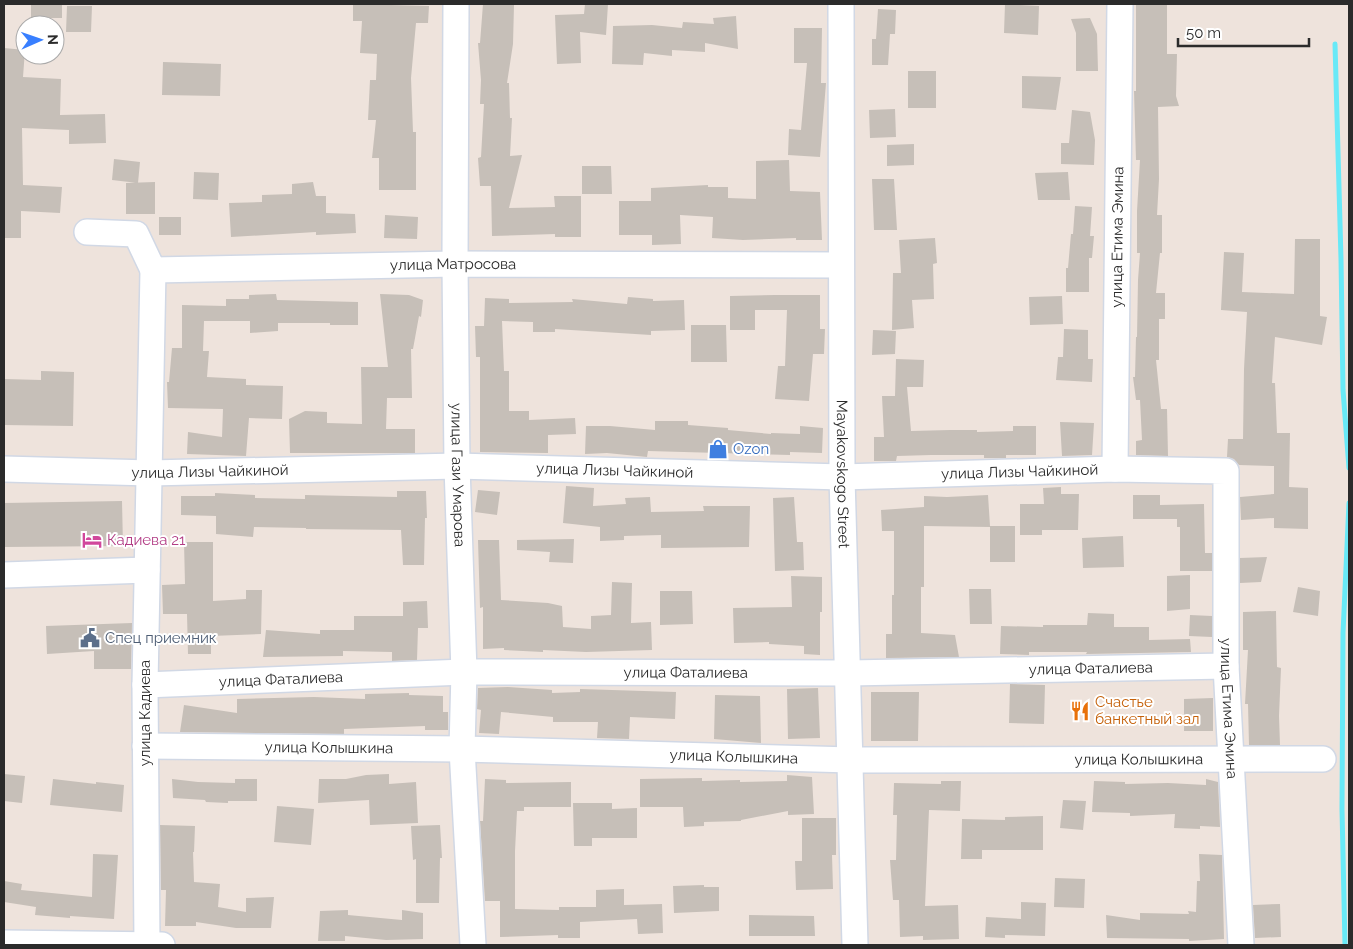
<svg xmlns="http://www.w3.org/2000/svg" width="1353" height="949" viewBox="0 0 1353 949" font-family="Raleway,sans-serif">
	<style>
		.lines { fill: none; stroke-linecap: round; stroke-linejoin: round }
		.stream { stroke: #68e9f7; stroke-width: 5 }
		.building { fill: #c6bfb8 }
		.minor-casing { stroke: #d1d8e5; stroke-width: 28 }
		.minor { stroke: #fff; stroke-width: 25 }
		.labels { text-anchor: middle; stroke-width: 4; stroke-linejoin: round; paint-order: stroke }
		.street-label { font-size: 15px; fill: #2b2b2b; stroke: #fff }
		.shop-label { font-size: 15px; fill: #366cbe; stroke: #fff; text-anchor: start }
		.hotel-label { font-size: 15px; fill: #b23c85; stroke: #fff; text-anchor: start }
		.service-label { font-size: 15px; fill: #4e5e75; stroke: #fff; text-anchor: start }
		.food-label { font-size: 15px; fill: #c56008; stroke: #fff; text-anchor: start }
	</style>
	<rect width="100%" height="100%" fill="#eee3dc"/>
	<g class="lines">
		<path class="stream" d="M1335,44L1341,259L1343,390L1349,468
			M1345,945L1342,809L1343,633L1349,503"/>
	</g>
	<path class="building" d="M31,4H62V18H31Z
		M353,4L429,6L428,23H416L411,78L413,132H416V190H379V158H372L376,120H368L370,80H376L377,54L360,53L362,21H353Z
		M483,4L514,5L513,44L507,83H509L510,118H512L510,156L522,155L509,208L555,207L554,196H581V237H555V234L492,236L491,186H480L478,158L481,157L484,104H480L481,80L478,43H480Z
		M585,4H608L606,35L580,32L581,63L557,64L555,15L584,14Z
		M1005,4L1039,6L1038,35L1004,33Z
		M1136,4H1167V54H1177L1176,96L1179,106L1158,107L1159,179L1157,215H1162V253H1160L1156,293H1165V319H1159V360H1156L1161,409H1167L1168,456L1136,455V441L1142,440L1140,400H1136L1133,377H1135L1136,337H1137L1138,280L1140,253H1137V211L1140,160H1136L1134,91H1136Z
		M67,6H92L91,32H66Z
		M878,9L896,10L895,34H890L888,65H872V39H876Z
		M736,16L738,49L705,43V52L672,50V56L644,53L643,65L612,64L613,26L652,25L682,28L683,22L714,24L713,18Z
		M1090,18L1097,34L1098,71H1076V33L1071,19Z
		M794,28H822L821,83H826L820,157L788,155L789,129L801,130L807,63H794Z
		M4,48L25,50L23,77L61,79L60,115L105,114L106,143L69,144V130L22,128L23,185L62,187L60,213L21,211V238H4Z
		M163,62L221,64L220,96L162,95Z
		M908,71H936V108H908Z
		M1022,76L1061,77L1056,110L1022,108Z
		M895,109L896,137L870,138L869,110Z
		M1072,110L1090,112L1095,140L1094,165L1061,164V143H1069Z
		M914,144V165L887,166V145Z
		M114,159L140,162L138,183L112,180Z
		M789,160L790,191L820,192L822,240H796V238L743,240L712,238L713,217L680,215L681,244L652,245V235H619V201H651V188L708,185V187H728V198L756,199V161Z
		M582,166H611L612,194H582Z
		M194,172L219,173L218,200L193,199Z
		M1068,172L1070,200H1038L1035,173Z
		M872,179H894L897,230H874Z
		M155,182V214H126V183Z
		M313,182L316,196H326V213L355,214L356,233L316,235V232L231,237L229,203L262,202V195L292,194V184Z
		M1075,206L1092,207L1090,236H1094L1092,258H1089V292H1066V268H1068L1071,234H1073Z
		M385,215L418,217L417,239L384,238Z
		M159,217H181V235H159Z
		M935,238L937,263L933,264L934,299L912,300L914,328L892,330L893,273H901L899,240Z
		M1295,239H1320V316L1327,317L1322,345L1275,337L1272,383H1275L1277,433H1290L1289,487L1308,488V529L1274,528V518L1241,520L1240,497L1274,494V466L1239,465L1234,459L1227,457L1228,439H1243L1244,369L1247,312L1221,310L1224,252L1244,253L1242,292L1294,294Z
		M276,294L277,300L358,302V325H330V323H278V331L250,333V321H204L203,351H209L207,377L246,379V385L283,386L282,419L249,418L246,456L187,454L188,432L222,437L223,409L168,408L167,382H169L172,348H182V305L226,306V299H249V295Z
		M380,294L409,295L423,300L421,317L419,316L413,349H411L412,398H387L386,429H415V453H290L289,419L305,411L327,412V423L362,424L361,367H388Z
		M775,295H820V329H825L824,354H813L809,401L775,399L778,366H785L787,310H755V330H730V296Z
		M1062,296L1063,324L1030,325L1029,297Z
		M628,297L653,299V301L684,300L685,330L651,331V335L555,329V332H533V322L502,321L504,371H509V411H529V420L575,418L576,434L548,435V453L480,452V357H476L475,326H484L485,298L509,299V303L573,302L572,299L627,304Z
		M691,325H726L727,362H691Z
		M1064,329L1088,330V359H1093L1092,382L1056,380L1058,357H1063Z
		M873,330L896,331L895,354L872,355Z
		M896,359L924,360L923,387H907L911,431L950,430H977V432L1013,431V426H1036V455H1006V458H984V455H931L897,456L896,461H874V437H884L882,396H895Z
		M41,371L74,372L73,426L4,425V379L41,380Z
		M655,421H688V425L728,428V430L771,434V433L800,434V426L823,428L822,453L790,452V455L648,451L647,457L607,453L585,454L586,426H610L655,430Z
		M1060,422L1094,423L1092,455L1062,456Z
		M566,486L594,488L593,506L626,504L625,498L650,497L651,512L704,511L703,506H750L749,547L661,548V535L624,536V540L600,541V527L563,523Z
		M1061,487V494H1079L1078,530H1042V535H1020V504H1044L1043,488Z
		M478,490L500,492L497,515L475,512Z
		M397,491H426L427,518H425L424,565H403L401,530L306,529V528L254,527L253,537L216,534V516L181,515V496H215V493L255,495V498L305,499V495L397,497Z
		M988,495L990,526H1015V562H990V527L924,526V587H921V633L955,635L959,657L886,658V634H892V595H894V531H882L881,510L924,507V496L947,497Z
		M1133,495H1160V505L1204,504L1205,553H1212V571H1180V527H1177V519H1133Z
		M794,497L797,542H803L804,570L775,571L773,498Z
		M122,501L123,546L4,547V503Z
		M1123,536L1124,567L1083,568L1082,538Z
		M574,539L573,563L549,562L550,552L517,550V540Z
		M478,540H499L501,600L548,603L562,606L563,627L591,629V616L611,615L612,582L632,583L631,623L651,622L652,650L586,652L543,650V652L504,650V648L483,649V607L480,608Z
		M184,542H213V601L246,599V590H262L261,634L211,636V654H188L187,614H163L162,585L185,584Z
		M1267,557L1261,582L1240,583V558Z
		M1190,575V609L1167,611V576Z
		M791,576L822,577V612H820V655L804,654V646L769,644V642L734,643L733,608L792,607Z
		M1298,587L1320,591L1318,616L1293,612Z
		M969,589H991L992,624H970Z
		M660,591H692L693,624L660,625Z
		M427,601L428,628H418L417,660L392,661V652L343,651V656L263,657L266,630L320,634V630H354V616H403V602Z
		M1276,611L1277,667L1281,668L1279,716L1280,745H1249L1248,704H1245L1248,650H1243V612Z
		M1088,613L1114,614V627H1149V640L1190,639L1191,652L1086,654L1087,652H1029V655L1000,654L1001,626L1043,627V625H1087Z
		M1190,615L1212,616V637L1189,636Z
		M132,623L131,669H94V651L47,654L46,626Z
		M1010,684L1045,685L1044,724L1009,723Z
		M508,687L552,690V693L580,692V689L676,692L675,719L630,717L629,739L597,738L598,722H553V717L501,712L499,734L479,733L481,710L477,709L478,688Z
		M818,688L820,738L788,739L787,689Z
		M871,692H919L918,741H871Z
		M409,693V695L443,696V712H448V730H425V726L344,729V734L180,732L184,705L237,713V699L314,697L365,699V694Z
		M715,695L760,696L761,743L714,739Z
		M1213,698V731H1184V699Z
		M4,774L25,776L22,803L4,801Z
		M389,774V784L416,782L418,823L370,825L369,800L318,803L319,779H346L366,775Z
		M787,775L812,777L814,814L788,815V811L741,820V821L704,822V826L684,827L683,807H640V779L702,778V781L740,780V782L787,781Z
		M53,779L96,784V782L124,785L122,812L50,805Z
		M172,779L198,782L235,783V779H257V801H228V803L206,802L205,800L173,798Z
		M485,779L506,780V783L571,782V807H524V811H517L515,851V909L559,910V907H596V890L624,889V905L662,904L663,933L638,934L637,919L580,922V938H558V935L500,937V901H485L480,821H483Z
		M1206,779L1218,782L1220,827L1200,826V829L1174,828L1175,814L1130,816V813L1092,812L1094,781L1125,782V784L1168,783L1206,785Z
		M941,781H961L960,811L929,810L925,906L958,905L959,939L923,940V936L900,937L899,900H893L890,860H896L897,815H893L894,783L941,784Z
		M1063,800L1086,801L1083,830L1060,828Z
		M573,803H612V809L637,808V838H592V846H574Z
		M277,806L314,809L311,845L274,842Z
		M1043,816V850H982V859H961L962,819L1005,820V817Z
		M802,818H836V855H832L833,889L796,890L795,861H802Z
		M160,825L195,826L194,852H193L194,882L220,884L218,907L246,912V898L274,897L271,928H236L196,922V926H165L166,890H161Z
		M440,825L442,858H440L439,903H416V859L413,860L411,826Z
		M93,854L118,855L114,919L70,916V918L35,915L36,907L4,902V881L22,884L21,890L92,897Z
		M1199,854L1222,855L1224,939L1189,941V939L1107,938L1106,915L1140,920V913L1189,914L1188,911L1196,912L1197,881H1200Z
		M1055,878L1085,879L1084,908L1054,907Z
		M704,885V887H719V911L674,913L673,886Z
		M1021,902L1046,903L1045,936L1005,935V938L985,937L986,917L1021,919Z
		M1280,904L1281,937L1255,938L1253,905Z
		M348,910V915L402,920V910L423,913V939L386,940L345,936V941H318L320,911Z
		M749,915L814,916L815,936H749Z"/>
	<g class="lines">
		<defs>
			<g id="minor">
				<path id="s1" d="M456,4L455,264L457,466L464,672L462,749L473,945"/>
				<path id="s2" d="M841,4L842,477L855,945"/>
				<path id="s3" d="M87,232L136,234L153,270L455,264L841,265"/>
				<path id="s4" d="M4,469L150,473L457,466L842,477L1115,469L1226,471V666L1241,945"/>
				<path id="s5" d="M1115,469L1120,4"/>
				<path d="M4,575L147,570"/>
				<path id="s6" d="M145,685L464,672L849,673L1226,666"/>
				<path id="s7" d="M145,746L462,749L851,760L1323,759"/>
				<path d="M4,943L162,945"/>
				<path d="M147,945L145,685L153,270"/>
			</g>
		</defs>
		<use href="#minor" class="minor-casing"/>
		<use href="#minor" class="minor"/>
	</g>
	<defs>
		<symbol id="shop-bare" viewBox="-9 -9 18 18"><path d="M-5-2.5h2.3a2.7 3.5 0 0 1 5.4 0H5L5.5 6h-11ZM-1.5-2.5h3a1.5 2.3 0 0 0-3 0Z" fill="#3f7fe0" stroke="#fff" stroke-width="2.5" paint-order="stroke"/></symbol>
		<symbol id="hotel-bare" viewBox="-9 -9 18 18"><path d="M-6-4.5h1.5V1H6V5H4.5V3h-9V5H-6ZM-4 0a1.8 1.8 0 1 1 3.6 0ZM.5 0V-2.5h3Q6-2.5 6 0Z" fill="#d1479c" stroke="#fff" stroke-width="2.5" paint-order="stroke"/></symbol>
		<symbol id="civic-bare" viewBox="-9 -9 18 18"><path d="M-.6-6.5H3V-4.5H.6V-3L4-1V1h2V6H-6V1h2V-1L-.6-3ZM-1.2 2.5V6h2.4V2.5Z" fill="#5c6f8a" stroke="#fff" stroke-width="2.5" paint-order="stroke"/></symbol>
		<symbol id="restaurant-bare" viewBox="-9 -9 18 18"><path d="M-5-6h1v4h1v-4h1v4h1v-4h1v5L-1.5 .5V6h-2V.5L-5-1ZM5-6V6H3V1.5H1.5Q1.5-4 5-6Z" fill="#e8710a" stroke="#fff" stroke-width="2.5" paint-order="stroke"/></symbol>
	</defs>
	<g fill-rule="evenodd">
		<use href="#shop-bare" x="704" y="435" width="28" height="28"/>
		<use href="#hotel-bare" x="78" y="526" width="28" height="28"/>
		<use href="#civic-bare" x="76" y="624" width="28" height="28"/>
		<use href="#restaurant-bare" x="1066" y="697" width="28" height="28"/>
	</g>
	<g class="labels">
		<g class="street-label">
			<text dy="5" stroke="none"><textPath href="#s5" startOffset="232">улица Етима Эмина</textPath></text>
			<text dy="5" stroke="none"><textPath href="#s3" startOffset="389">улица Матросова</textPath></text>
			<text dy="5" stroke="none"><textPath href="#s4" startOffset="206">улица Лизы Чайкиной</textPath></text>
			<text dy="5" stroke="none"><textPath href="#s4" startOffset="611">улица Лизы Чайкиной</textPath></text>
			<text dy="5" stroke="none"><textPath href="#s4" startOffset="1016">улица Лизы Чайкиной</textPath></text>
			<text dy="5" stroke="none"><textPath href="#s1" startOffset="471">улица Гази Умарова</textPath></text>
			<text dy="5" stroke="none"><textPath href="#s2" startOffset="470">Mayakovskogo Street</textPath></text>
			<text dy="5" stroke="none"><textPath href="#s6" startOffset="946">улица Фаталиева</textPath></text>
			<text dy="5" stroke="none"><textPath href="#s6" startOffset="541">улица Фаталиева</textPath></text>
			<text dy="5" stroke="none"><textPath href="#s6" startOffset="136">улица Фаталиева</textPath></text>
			<text dy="5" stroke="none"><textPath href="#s4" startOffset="1460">улица Етима Эмина</textPath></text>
			<text transform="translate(145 713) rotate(-90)" y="5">улица Кадиева</text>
			<text dy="5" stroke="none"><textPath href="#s7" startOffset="184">улица Колышкина</textPath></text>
			<text dy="5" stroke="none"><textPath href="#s7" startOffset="589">улица Колышкина</textPath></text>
			<text dy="5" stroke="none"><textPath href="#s7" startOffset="994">улица Колышкина</textPath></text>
		</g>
		<g class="shop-label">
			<text x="733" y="454">Ozon</text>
		</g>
		<g class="hotel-label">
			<text x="107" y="545">Кадиева 21</text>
		</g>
		<g class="service-label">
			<text x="105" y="643">Спец приемник</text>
		</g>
		<g class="food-label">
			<text x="1095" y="707">Счастье<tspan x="1095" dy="17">банкетный зал</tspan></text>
		</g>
	</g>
	<rect width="1353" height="949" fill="none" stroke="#2b2b2b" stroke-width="10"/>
	<g transform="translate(40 40) rotate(88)"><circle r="24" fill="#ffffff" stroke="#aaaaaa"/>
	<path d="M0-4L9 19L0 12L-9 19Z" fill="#387fff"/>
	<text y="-8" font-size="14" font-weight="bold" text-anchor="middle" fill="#2b2b2b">N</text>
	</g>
	<path d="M1178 38v8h131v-8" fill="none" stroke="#2b2b2b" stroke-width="2.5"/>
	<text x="1186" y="38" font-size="15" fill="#2b2b2b" stroke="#ffffff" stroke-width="4" paint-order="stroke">50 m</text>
</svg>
